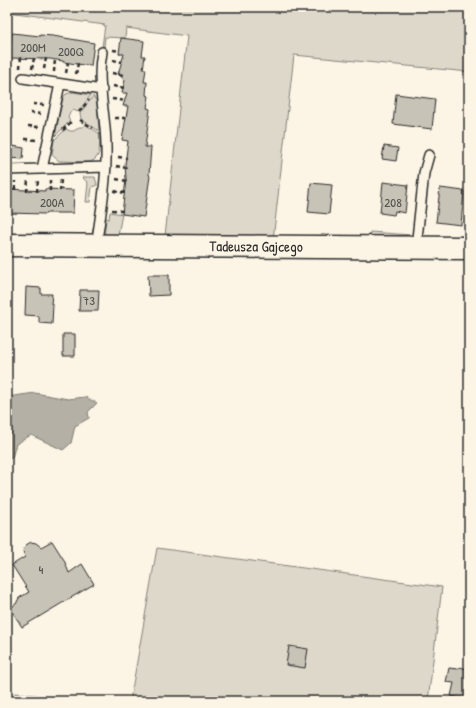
<svg xmlns="http://www.w3.org/2000/svg" width="476" height="708" viewBox="0 0 476 708" font-family="'Patrick Hand',sans-serif">
	<style>
		.green { fill: #ded8ca; stroke: #84827a }
		.water { fill: #b4b0a5; stroke: #7d7b74 }
		.building { fill: #c8c3b7; stroke: #2b2b2b }
		.lines { fill: none; stroke-linecap: round; stroke-linejoin: round }
		.lane-casing { stroke: #2b2b2b; stroke-width: 12 }
		.secondary-casing { stroke: #2b2b2b; stroke-width: 25 }
		.path { stroke: #2b2b2b; stroke-width: 2.5; stroke-dasharray: 4 3; stroke-linecap: butt }
		.lane { stroke: #fcf5e5; stroke-width: 9 }
		.secondary { stroke: #fcf5e5; stroke-width: 22 }
		.labels { text-anchor: middle; stroke-width: 3.5; stroke-linejoin: round; paint-order: stroke }
		.number-label { font-size: 13px; fill: #52514e }
		.street-label { font-size: 15px; fill: #2b2b2b; stroke: #fcf5e5 }
	</style>
	<rect width="100%" height="100%" fill="#fcf5e5"/>
	<filter id="ink" filterUnits="userSpaceOnUse"><feTurbulence type="fractalNoise" baseFrequency=".025" numOctaves="2"/><feDisplacementMap in="SourceGraphic" scale="8" xChannelSelector="R" yChannelSelector="G"/><feConvolveMatrix kernelMatrix="1 2 1 2 8 2 1 2 1" color-interpolation-filters="sRGB"/></filter>
	<g filter="url(#ink)">
		<path class="green" d="M7,7H469V72L294,55L273,240L104,239L106,218L109,219L110,212L122,214L118,235L165,236L187,36L126,28L125,38L105,37L104,47H102L105,25L8,12L7,17Z
			M73,92L91,95L78,112L73,110L70,112L68,118L70,121L55,136L63,98L66,94Z
			M93,96L97,102L99,131L81,119L80,113Z
			M85,124L100,134L99,153L97,157L94,160L90,162L59,161L52,155L54,140L66,129L70,131H74L79,127H83Z
			M82,177H95L97,185L92,187L90,202H86L88,183Z
			M370,232L412,235L410,239L369,240Z
			M157,548L442,587L428,701H130Z
			M15,693L93,701H14Z"/>
		<path class="water" d="M35,393L68,399L85,397L97,403L88,412L89,418L75,426L71,443L63,450L31,435L16,444L12,458L7,459V397Z"/>
		<path class="building" d="M12,33L40,36V35L53,36L94,43L91,66L63,62V61L50,59L9,58Z
			M121,38L144,41L142,56H145L143,69H146L144,82H147L146,95L149,96L147,108L150,109L145,147H151L149,175L150,176L144,217L122,214L126,179L125,165L128,141L122,140L128,106H123L127,93H122L125,80L118,74L124,54H119Z
			M396,94L435,99L432,129L393,124Z
			M7,145L24,148L23,159L7,158Z
			M384,146L398,148L396,161L382,159Z
			M383,182L408,185L405,213L395,211L394,215L380,213Z
			M311,183L332,185L329,214L308,212Z
			M440,188L464,191L461,225L436,222Z
			M7,189L45,191V189L74,190L73,213H46V214L7,213Z
			M148,275H169V295L149,296Z
			M26,287L41,288V294H52L51,304H53L52,324L39,323V316L25,315Z
			M80,290H99L98,311H79Z
			M63,334H75V356H63Z
			M52,541L64,560L69,573L82,564L94,584L22,627L10,608L16,604L19,598L29,592L12,565L25,557L23,551L26,545L31,542L36,543L41,547Z
			M289,646L308,649L305,668L286,665Z
			M460,667L467,669L469,676V700L451,696L454,683L446,682L449,668L457,669Z"/>
		<g class="lines">
			<defs>
				<path id="lane" d="M23,78L102,90
					M42,169L60,84
					M7,170L106,167
					M96,246C101,213 107,179 106,146C106,115 96,83 102,52
					M416,248L424,173L429,155"/>
				<g id="secondary">
					<path id="s1" d="M7,245L469,248"/>
				</g>
			</defs>
			<use href="#lane" class="lane-casing"/>
			<use href="#secondary" class="secondary-casing"/>
			<path class="path" d="M113,50L120,51
				M113,60L122,62
				M20,68L21,56
				M32,69L34,58
				M44,69L46,58
				M54,72L55,59
				M66,73L68,62
				M112,73L123,75
				M76,74L78,63
				M113,86L125,88
				M112,99L126,101
				M33,104L44,105
				M79,112L89,100
				M30,113L42,114
				M115,118H126
				M80,120L93,128
				M28,126L39,127
				M63,130L71,122
				M25,139L37,140
				M118,157L127,158
				M116,166L127,168
				M116,179L127,181
				M15,190V181
				M50,191V179
				M60,191L61,179
				M114,191L125,193
				M27,192L28,179
				M37,192L38,179
				M112,210L123,211"/>
			<use href="#lane" class="lane"/>
			<use href="#secondary" class="secondary"/>
		</g>
	</g>
	<g class="labels">
		<g class="number-label">
			<text x="33" y="52">200M</text>
			<text x="71" y="56">200Q</text>
			<text x="52" y="207">200A</text>
			<text x="393" y="207">208</text>
			<text x="89" y="305">73</text>
			<text x="41" y="574">4</text>
		</g>
		<g class="street-label">
			<text dy="5" stroke="none"><textPath href="#s1" startOffset="249">Tadeusza Gajcego</textPath></text>
		</g>
	</g>
	<rect width="476" height="708" fill="none" stroke="#fcf5e5" stroke-width="24"/>
	<rect x="12" y="12" width="452" height="684" fill="none" stroke="#2b2b2b" stroke-width="1.5" filter="url(#ink)"/>
</svg>
